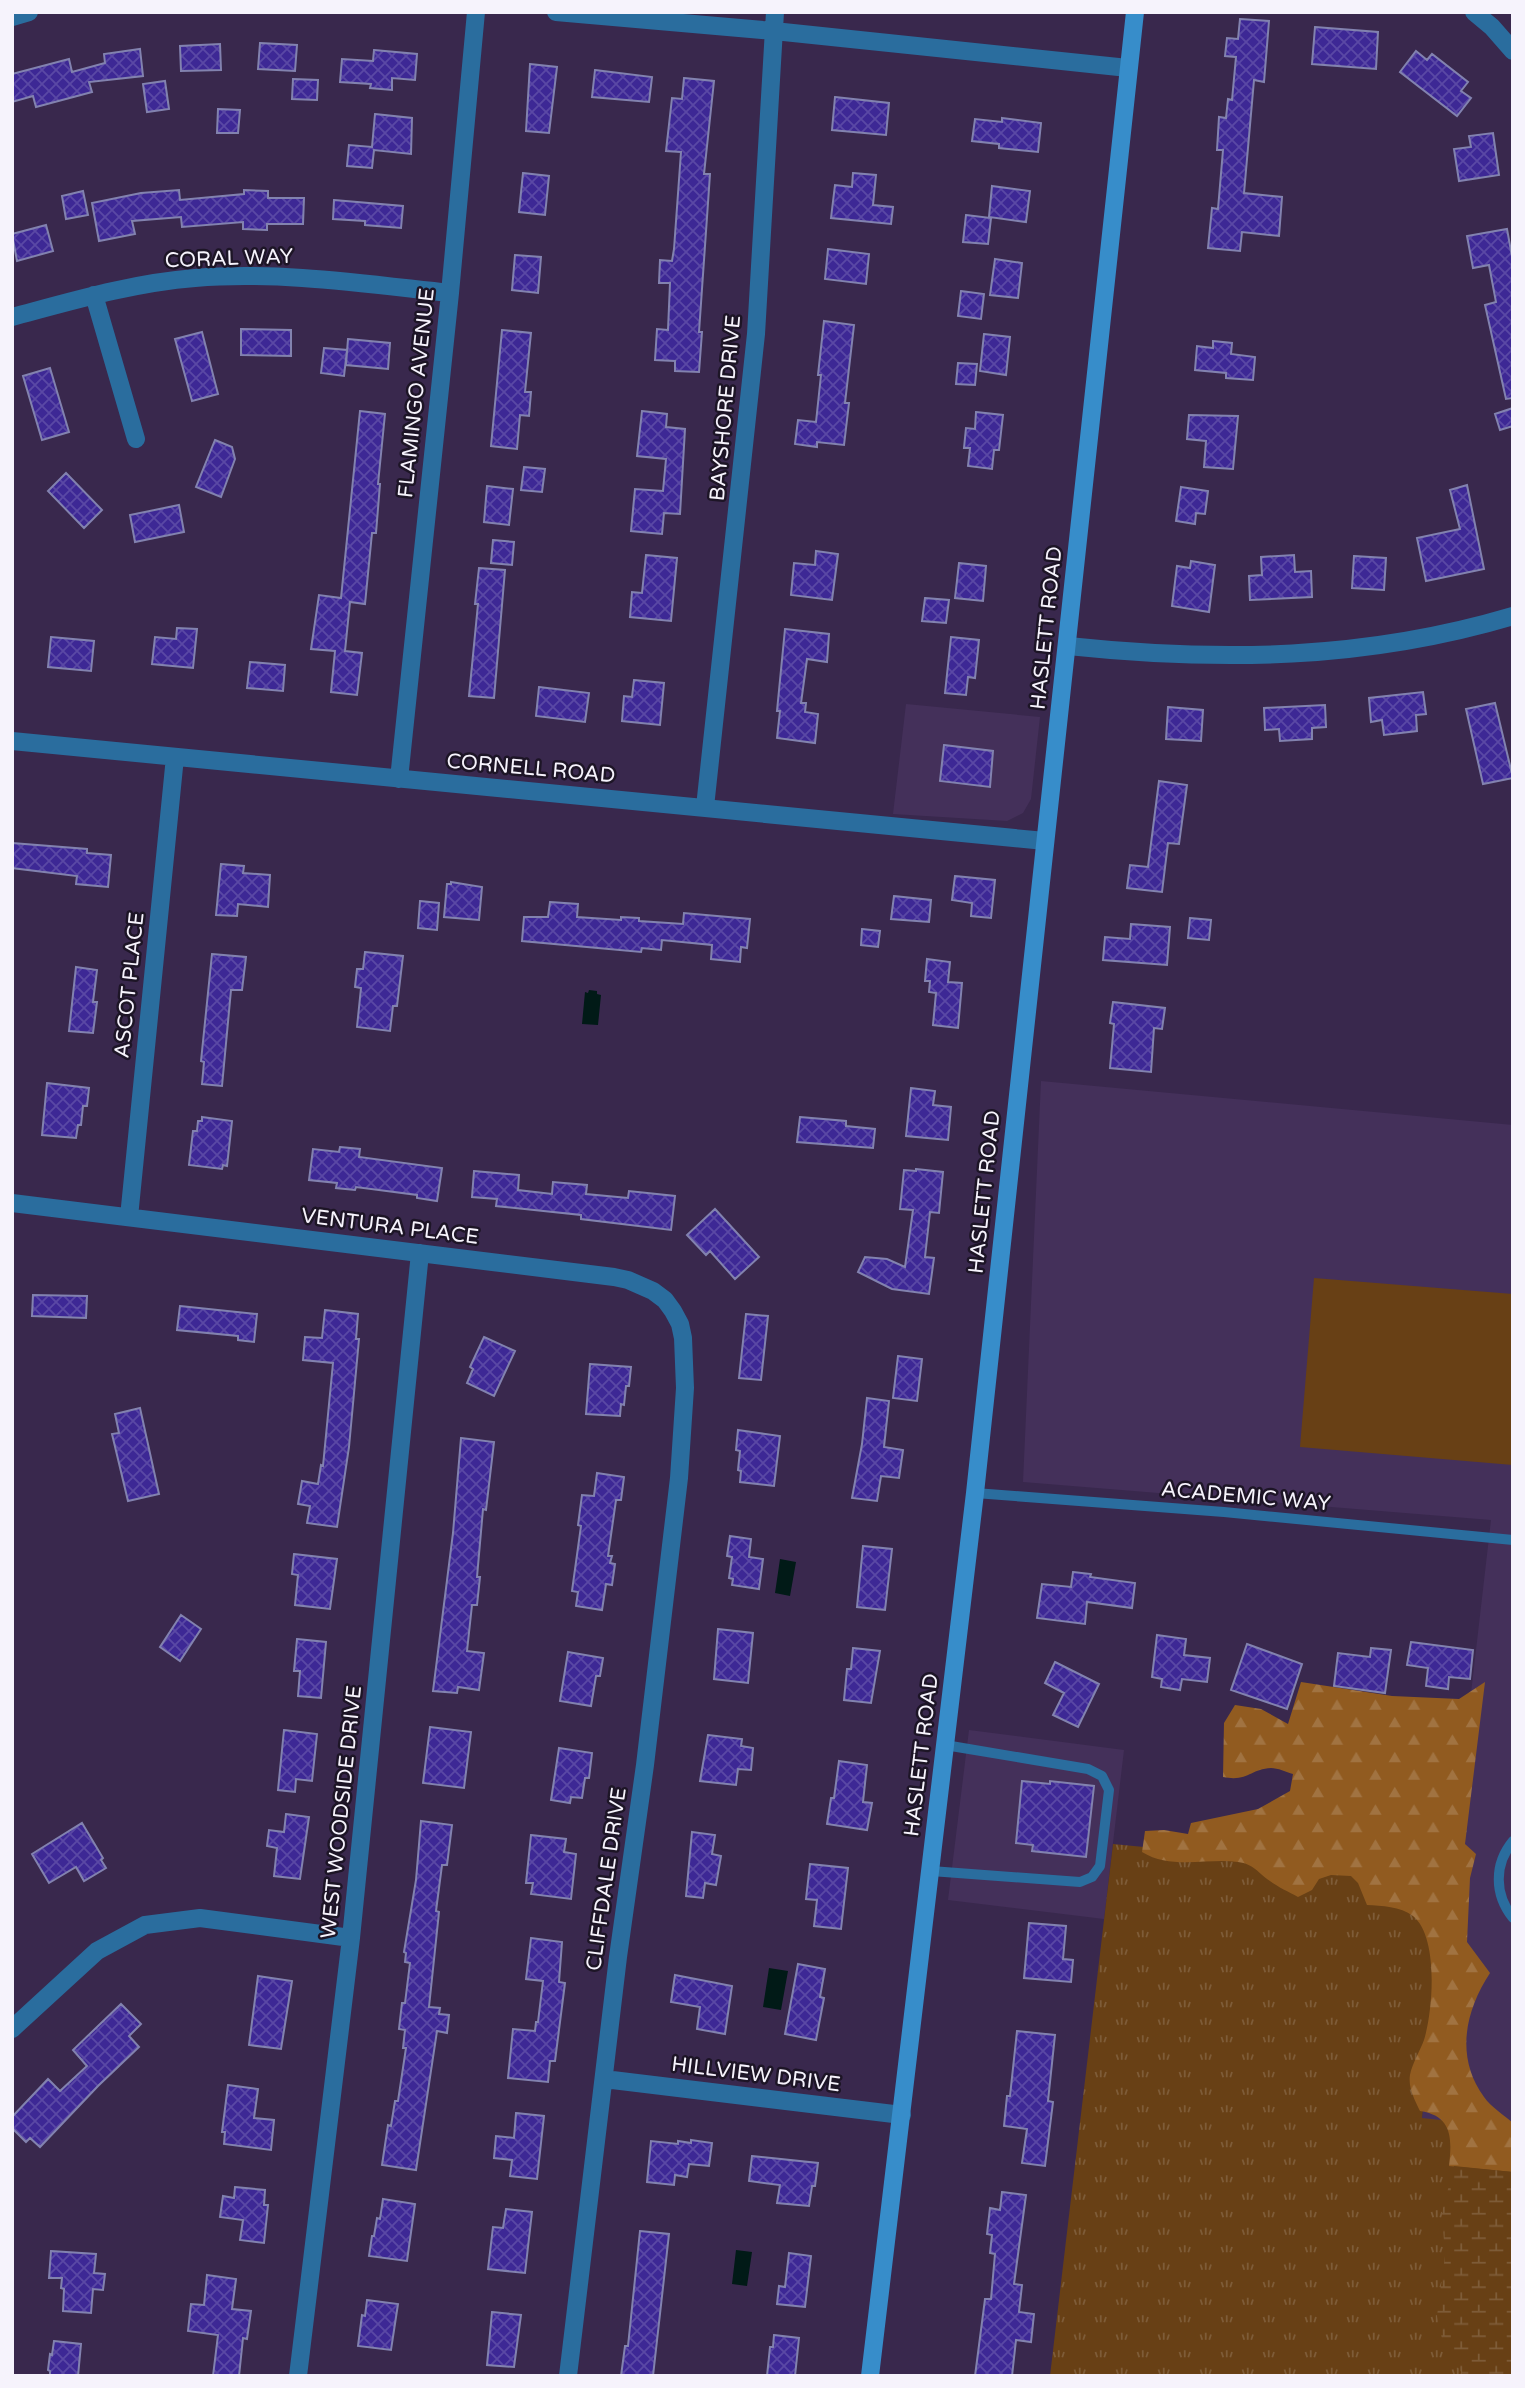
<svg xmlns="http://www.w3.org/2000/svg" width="1525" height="2388" viewBox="0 0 1525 2388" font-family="'Varela Round',sans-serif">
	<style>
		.built { fill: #44305a }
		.grass { fill: url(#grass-tufts) }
		.forest { fill: url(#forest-firs) }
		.wetland { fill: url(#wetland-marsh) }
		.pitch { fill: #684015 }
		.water { fill: #011a17 }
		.building { fill: url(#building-cross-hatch); stroke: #8282af; stroke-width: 2 }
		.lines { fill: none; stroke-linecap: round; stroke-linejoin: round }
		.lane { stroke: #2a6d9e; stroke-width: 10 }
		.street { stroke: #2a6d9e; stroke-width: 18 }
		.secondary { stroke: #378dca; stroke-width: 18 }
		.labels { text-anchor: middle; stroke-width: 5; stroke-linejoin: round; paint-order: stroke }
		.street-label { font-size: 21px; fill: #f6f3fc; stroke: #1d1526 }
	</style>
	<defs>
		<pattern id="grass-tufts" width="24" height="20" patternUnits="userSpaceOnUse" patternTransform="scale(1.75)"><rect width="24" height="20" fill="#684015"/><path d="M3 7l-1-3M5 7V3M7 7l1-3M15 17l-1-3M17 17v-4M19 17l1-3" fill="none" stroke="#7e5c38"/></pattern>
		<pattern id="forest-firs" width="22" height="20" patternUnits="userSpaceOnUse" patternTransform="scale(1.75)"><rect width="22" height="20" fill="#915b20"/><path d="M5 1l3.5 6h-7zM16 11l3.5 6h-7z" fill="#a17341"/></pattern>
		<pattern id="wetland-marsh" width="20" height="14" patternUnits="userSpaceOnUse" patternTransform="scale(1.75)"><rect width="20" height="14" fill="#684015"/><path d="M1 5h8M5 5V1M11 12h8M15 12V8" fill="none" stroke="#7e5c38"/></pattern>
		<pattern id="building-cross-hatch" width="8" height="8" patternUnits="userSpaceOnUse" patternTransform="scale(1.75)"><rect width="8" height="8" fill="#3d2895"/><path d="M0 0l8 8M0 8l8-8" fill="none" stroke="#5a48a5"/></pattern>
	</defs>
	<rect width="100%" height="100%" fill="#39284d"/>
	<path class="built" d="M906,704L1040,717L1031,799L1023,813L1007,821L893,814Z
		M1041,1081L1513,1125V2161L1422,2118L1491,1520L1023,1482Z
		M969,1730L1124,1750L1104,1919L948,1900Z"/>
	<path class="grass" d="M1113,1844L1449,1877L1422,2118L1468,2123L1513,2161V2376H1050Z"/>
	<path class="forest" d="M1301,1682L1392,1696L1459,1699L1485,1682L1465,1844L1476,1854L1470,1878L1467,1942L1490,1973C1465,2011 1455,2057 1484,2097C1491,2107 1504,2115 1513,2123V2172L1449,2166C1452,2139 1453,2116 1420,2111C1415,2100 1408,2088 1410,2075C1412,2064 1420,2051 1424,2040C1433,2011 1439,1937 1413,1916C1400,1906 1382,1906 1367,1905L1358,1883L1351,1876L1331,1875L1319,1879L1312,1890L1298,1897C1289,1892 1278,1887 1270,1881C1258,1873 1254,1864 1238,1862C1207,1858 1171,1870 1142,1852L1145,1831L1164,1830L1188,1834L1191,1823L1258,1809L1290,1791L1293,1774C1286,1772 1278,1768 1271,1768C1250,1769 1248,1782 1223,1777L1224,1723L1235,1705L1261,1709L1288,1724Z"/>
	<path class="wetland" d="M1454,2166L1513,2172V2376H1466L1462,2373L1444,2348L1437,2316L1445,2256L1442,2212Z"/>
	<path class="pitch" d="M1314,1278L1513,1294V1465L1300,1447Z"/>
	<path class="water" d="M589,990L597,991V994L601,995L598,1025L582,1024L585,992L588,993Z
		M780,1559L796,1562L790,1596L775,1593Z
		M769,1968L788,1971L781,2010L763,2007Z
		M736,2250L752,2252L747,2286L732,2284Z"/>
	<path class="building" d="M1240,19L1269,21L1264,82L1254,80L1244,193L1282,197L1279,236L1242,232L1240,251L1208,248L1212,208L1218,209L1223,150H1217L1219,117L1226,118L1228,99L1232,100L1236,57L1225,56L1227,38L1238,39Z
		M1315,27L1378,32L1376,69L1312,64Z
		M260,43L297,45L295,71L258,69Z
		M220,44L221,70L181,71L180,46Z
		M140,49L143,76L89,82L92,92L36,107L33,96L12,102V74L69,59L72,72L105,63L104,54Z
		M374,50L417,54L415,80L392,78V90L370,88L371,84L340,82L342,59L373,61Z
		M1416,51L1427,60L1432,54L1468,82L1461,91L1471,98L1457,116L1400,72Z
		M530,64L557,67L549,133L526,131Z
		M595,70L652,77L649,102L592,97Z
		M684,78L714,81L704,174H710L699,332H702L699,372L675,371V361L655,360L657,329L668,330L670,283H659L660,260L672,261L674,249L681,152L666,151L672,98L682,99Z
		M293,79L318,80L317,100L292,99Z
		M165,81L169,109L147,112L143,84Z
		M835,97L889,103L886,135L832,130Z
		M218,109L240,110L238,133H217Z
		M375,114L412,118L411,154L374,150L372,168L347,166L349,145L372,147Z
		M1002,118L1041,123L1038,152L999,148V144L972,141L975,119L1002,122Z
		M1493,133L1499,175L1459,181L1454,149L1471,147L1469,136Z
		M523,173L549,176L545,215L519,212Z
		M853,173L876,175L873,205L893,207L891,224L831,218L835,185L852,187Z
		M992,186L1030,191L1026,222L989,217Z
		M179,190L180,200L244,194V190L268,191V198H304L303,224H267V230L243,229V222L182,227L181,217L132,221L135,234L99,241L92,203L141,193Z
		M83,191L88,215L66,219L62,196Z
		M334,200L403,206L401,228L365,225V221L333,219Z
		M966,215L991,218L988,244L963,242Z
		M46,225L53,251L17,261L12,234Z
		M1507,229L1513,262V398L1506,399L1485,305L1496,302L1489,265L1473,268L1467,236Z
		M828,249L869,254L866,284L825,279Z
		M515,255L541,257L538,293L512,290Z
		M995,259L1022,263L1018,298L990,295Z
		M961,291L984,294L981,319L958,316Z
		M824,321L854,325L845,403H849L844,445L817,442V447L795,444L798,420L816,422L821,375H818Z
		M241,329L291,330V356L241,355Z
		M502,330L531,333L525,392H531L529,416L520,415L517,449L491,446Z
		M202,332L218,394L192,401L175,339Z
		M984,334L1010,337L1006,375L980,371Z
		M348,339L390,343L388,369L346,365Z
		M1213,341L1232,343L1231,354L1255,357L1253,380L1226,378V373L1195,370L1197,346L1213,348Z
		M324,348L347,350L344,376L321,373Z
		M958,363L977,364L975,385L956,384Z
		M50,368L69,432L42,440L23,376Z
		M1513,408V426L1500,430L1495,414Z
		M360,411L385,414L378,484H380L376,533H372L365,604L350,602L345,651L362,653L357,695L331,692L335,651L311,649L319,595L341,598Z
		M642,411L667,414L666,427L685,429L680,514L664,513L662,534L631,531L635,489L663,491L666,459L637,456Z
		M976,412L1003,415L999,450H994L992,469L968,466L970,448H964L966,428L975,429Z
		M1189,415L1238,416L1233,469L1204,467L1206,441L1187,439Z
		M215,440L232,447L235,459L221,497L196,487Z
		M524,467L545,469L542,492L521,490Z
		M66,473L102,510L84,528L48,491Z
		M1467,485L1484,569L1426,581L1417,538L1460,529L1450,490Z
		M487,486L513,489L509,525L484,522Z
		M1181,487L1208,491L1205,514L1196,513L1195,524L1176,521Z
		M179,505L184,532L135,542L130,515Z
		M493,540L514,542L512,565L491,563Z
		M816,551L838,554L832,600L791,595L794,563L815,565Z
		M646,555L677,558L671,621L630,617L632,592L642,593Z
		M1294,555L1295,572L1311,571L1312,597L1250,600L1249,576L1262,575L1261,557Z
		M1354,556L1386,558L1384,590L1352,588Z
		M1191,561L1215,565L1209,612L1172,606L1177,566L1190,568Z
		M959,563L986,566L983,601L955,598Z
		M479,568L505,570L494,698L469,696L478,604H475Z
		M925,598L949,600L946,623L922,621Z
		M177,628L197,629L193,668L152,664L155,637L176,639Z
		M785,629L829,634L827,662L807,659L801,703H806L805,712L818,714L815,743L777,738L780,711H777Z
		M51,637L94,641L91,671L48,667Z
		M951,637L979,640L975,678L968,677L966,695L945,693Z
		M250,662L285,665L283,691L247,688Z
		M634,680L664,683L660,725L622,721L624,696L632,697Z
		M539,687L589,693L585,722L536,716Z
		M1423,692L1426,714L1416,715L1417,731L1384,735L1382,720L1371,722L1369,698Z
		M1495,703L1513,778L1483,784L1466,709Z
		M1325,705L1326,727L1312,728V739L1280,741L1279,729L1265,730L1264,708Z
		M1168,707L1203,710L1201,741L1166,739Z
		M944,745L993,751L990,787L940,781Z
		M1159,781L1187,785L1179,844L1168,843L1162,892L1127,888L1130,865L1148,867Z
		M12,843L87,849V853L111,855L108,887L76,884L77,876L12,868Z
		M221,864L244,866L243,873L270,875L268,907L238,904L237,916L216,915Z
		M955,876L995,880L991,918L971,916L972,903L952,900Z
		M451,882L482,887L479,920L444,917L447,884H451Z
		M894,896L931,900L929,922L891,919Z
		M420,901L439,903L437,930L418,928Z
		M550,902L578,904L577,917L621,920V917L639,918V921L683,924L684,913L750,919L747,948L741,947L740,962L711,959L712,945L662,940L661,950L642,948L641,952L522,941L524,917H548Z
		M1190,918L1211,920L1209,940L1188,938Z
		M1131,924L1170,927L1167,965L1103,960L1105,937L1130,939Z
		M862,929L880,931L878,947L861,945Z
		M365,952L403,956L397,1006H393L390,1031L357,1027L361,988L355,987L357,969H363Z
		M212,954L246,957L242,990H231L222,1086L202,1084L204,1062L201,1061Z
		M927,959L950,962L948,982L962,983L958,1028L933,1025L936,993L929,992L930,981H925Z
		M76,967L97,970L93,1002H97L93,1033L69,1031Z
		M1113,1002L1165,1008L1162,1029L1154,1028L1151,1072L1110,1068L1114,1024L1110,1023Z
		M47,1083L89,1088L87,1106H83L81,1125H78L76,1138L42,1135Z
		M911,1088L935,1091L933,1105L951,1107L948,1140L906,1136Z
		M202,1117L232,1121L227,1166L223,1165L222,1169L189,1165L193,1131H197L198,1121H202Z
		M800,1117L846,1121V1126L875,1129L873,1148L797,1142Z
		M340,1147L360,1149L359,1157L442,1168L437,1201L417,1198V1195L356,1187L355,1190L336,1188L337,1183L309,1180L313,1149L339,1152Z
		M916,1169L943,1172L939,1213L930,1212L925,1257L934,1258L929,1294L892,1289L858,1272L865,1257L887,1259L905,1267L913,1210L900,1209L904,1170L916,1171Z
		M474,1171L519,1175L518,1190L552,1194L553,1182L587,1185L586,1194L628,1198L629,1191L675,1196L671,1230L581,1219V1215L496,1206L497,1199L472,1197Z
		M715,1209L759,1257L735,1279L710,1251L706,1255L687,1235Z
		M33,1295L87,1296L86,1318L32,1316Z
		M180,1306L257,1314L254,1342L238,1340V1336L177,1330Z
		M325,1310L358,1314L356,1339H359L349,1447L337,1527L307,1523L310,1506L298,1504L302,1481L318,1484L321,1465L323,1466L333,1363L303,1360L305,1337L322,1338Z
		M746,1314L768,1316L761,1380L739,1378Z
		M484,1337L515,1351L494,1396L467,1383L473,1369L470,1367Z
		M898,1356L922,1359L917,1401L893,1398Z
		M590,1364L631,1367L629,1386H626L624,1405L621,1404L620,1416L586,1414Z
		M867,1398L889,1401L884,1447L903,1450L899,1478L881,1476L877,1501L852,1498L862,1444Z
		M140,1408L159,1494L128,1501L112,1434L119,1433L115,1414Z
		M738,1430L780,1436L774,1486L740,1482L741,1471L738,1470L740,1451L736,1450Z
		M461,1438L494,1442L486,1510L483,1509L477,1577H480L477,1605H472L467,1651L484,1653L479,1690L458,1687L457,1693L433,1691L453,1533Z
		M597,1473L624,1477L621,1500H616L608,1556H612L610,1563L615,1564L612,1585L606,1584L602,1610L576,1606L578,1592L572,1591L581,1526L578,1525L582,1495L594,1496Z
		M730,1536L751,1539L749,1557L763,1559L759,1589L732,1585L733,1579L729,1578L732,1557L727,1556Z
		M863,1546L892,1549L885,1610L857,1607Z
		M294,1554L337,1559L330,1609L295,1605L298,1575L292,1574Z
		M1073,1572L1091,1574L1090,1577L1135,1583L1132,1608L1087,1602L1085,1624L1037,1618L1042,1584L1071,1587Z
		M181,1615L201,1629L180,1661L160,1647Z
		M718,1629L753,1633L748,1683L714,1679Z
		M1157,1635L1186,1639L1184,1655L1210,1658L1207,1682L1182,1679L1180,1690L1161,1687L1162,1679L1152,1677Z
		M297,1639L326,1642L321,1698L298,1696L300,1671H294Z
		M1411,1642L1473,1650L1470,1679L1449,1677L1448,1689L1426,1686L1428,1668L1407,1665Z
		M1247,1644L1302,1664L1287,1709L1231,1690Z
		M853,1648L880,1651L871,1703L844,1700L847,1669H851Z
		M1371,1648L1391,1650L1385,1693L1334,1686L1338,1653L1370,1657Z
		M568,1652L603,1658L600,1676H596L591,1706L560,1701Z
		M1055,1662L1099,1684L1078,1727L1053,1715L1064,1693L1045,1683Z
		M430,1727L471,1732L464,1788L423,1783Z
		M284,1730L317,1734L312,1781L296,1779L295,1792L278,1790Z
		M708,1735L742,1739L741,1746L753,1748L751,1770L738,1769L736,1785L700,1781Z
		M559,1748L592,1753L589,1778H585L582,1798L571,1797L570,1803L551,1800Z
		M839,1761L867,1765L863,1802L872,1803L867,1830L827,1824L831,1798H834Z
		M1022,1781L1050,1784V1781L1094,1786L1086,1857L1032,1851L1033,1845L1016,1843Z
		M286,1814L309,1817L300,1879L274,1876L277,1848L267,1846L269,1830L284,1832Z
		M421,1821L452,1825L447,1865H442L436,1911L439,1912L429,2007L440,2008L439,2014L449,2015L447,2033L437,2031L416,2170L382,2165L388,2125L391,2126L395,2101H398L406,2048H403L405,2030L399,2029L402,2003H405L410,1963L405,1962L406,1953L404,1952L416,1880Z
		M82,1823L103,1858L101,1860L106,1868L84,1881L76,1867L49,1883L32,1854Z
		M692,1832L715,1835L712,1854L721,1856L716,1885L705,1883L703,1898L686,1896Z
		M531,1835L566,1839L564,1852L576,1854L571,1899L531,1894L533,1883H526Z
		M810,1864L848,1868L841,1929L814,1926L817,1900L806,1899Z
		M1029,1923L1066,1926L1063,1959L1073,1960L1071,1982L1024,1978Z
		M531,1938L562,1942L559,1982L565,1983L555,2061H550L548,2082L508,2078L513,2029L535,2031L536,2022H538L543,1981L526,1979Z
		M798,1964L825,1969L820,1997L824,1998L816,2040L785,2034Z
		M675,1975L732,1986L725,2034L697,2029L700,2007L671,2002Z
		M258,1976L292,1981L281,2049L249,2045Z
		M121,2004L141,2024L129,2036L139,2047L98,2086L40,2147L30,2138L26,2142L12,2128V2117L48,2079L60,2091L87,2066L73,2050Z
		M1017,2031L1055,2035L1048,2101L1053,2102L1045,2166L1022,2163L1027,2129L1004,2126L1007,2096H1010Z
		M228,2085L258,2089L254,2118L274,2120L271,2150L224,2144L225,2132H222Z
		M516,2113L544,2116L537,2179L510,2176L512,2160L494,2158L496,2136L514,2138Z
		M691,2140L712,2143L709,2166L689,2164L687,2177L675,2175L674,2185L647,2182L651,2141L678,2144V2141L691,2143Z
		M752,2156L818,2163L815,2186H812L809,2206L777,2203L780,2185L749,2181Z
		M235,2187L265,2190L264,2205H268L264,2243L240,2240L243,2220L220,2217L223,2196L234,2198Z
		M1002,2192L1026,2195L1014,2284L1022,2285L1019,2312L1034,2314L1031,2342L1016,2340L1012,2376H975L985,2299H991L995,2254L990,2253L992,2235L987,2234L990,2208L1000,2210Z
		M383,2199L415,2204L407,2261L369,2256L372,2236H374L377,2218L380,2219Z
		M506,2209L532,2212L525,2273L488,2269L493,2227L503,2228Z
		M640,2231L669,2234L653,2376H621L625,2346H628Z
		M51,2251L96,2254L94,2273L105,2274L103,2290L93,2289L91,2313L63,2311L64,2289L61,2288L62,2278H49Z
		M789,2253L811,2256L805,2307L777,2304L779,2286L785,2287Z
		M207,2275L236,2279L232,2309L251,2311L247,2339L243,2338L239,2376H213L218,2335L188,2331L191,2304L204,2305Z
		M367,2300L398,2304L391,2350L358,2346L362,2315L365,2316Z
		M492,2312L521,2315L514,2367L487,2365Z
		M774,2335L799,2338L795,2376H767L770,2347H773Z
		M54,2341L81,2344L78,2376H50V2371L48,2370L50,2354L52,2355Z"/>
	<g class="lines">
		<path class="lane" d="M975,1493L1224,1512L1513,1540
			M1513,1841C1494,1864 1494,1894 1513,1918
			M931,1871L1080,1882L1092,1877L1100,1866L1109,1790L1102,1776L1088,1769L945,1745"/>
		<path class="street" d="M556,12L774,31L1128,68
			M1474,12L1492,27L1513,51
			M12,17L29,12
			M94,295L136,439
			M12,317C72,301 132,283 195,278C279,271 366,284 450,293
			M1068,646C1220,662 1365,660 1513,616
			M12,741L1045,841
			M399,779L450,293L476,12
			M705,807L756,334L775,12
			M12,1203L614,1277L628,1280L653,1291L665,1300L673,1311L680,1324L683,1338L685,1388L679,1478L645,1765L618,1957L568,2376
			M129,1217L175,757
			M12,2029L97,1951L145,1925L200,1918L351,1938
			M604,2079L902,2115
			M298,2376L351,1938L420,1253"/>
		<path class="secondary" d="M870,2376L975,1493L1135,12"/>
	</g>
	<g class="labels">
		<g class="street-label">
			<text transform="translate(229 258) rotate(-2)" y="7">CORAL WAY</text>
			<text transform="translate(416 393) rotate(-84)" y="7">FLAMINGO AVENUE</text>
			<text transform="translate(725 408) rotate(-85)" y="7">BAYSHORE DRIVE</text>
			<text transform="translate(1046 628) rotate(-84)" y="7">HASLETT ROAD</text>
			<text transform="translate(531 768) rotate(5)" y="7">CORNELL ROAD</text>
			<text transform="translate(129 985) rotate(-84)" y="7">ASCOT PLACE</text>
			<text transform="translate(984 1192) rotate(-84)" y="7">HASLETT ROAD</text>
			<text transform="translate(390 1226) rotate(7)" y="7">VENTURA PLACE</text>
			<text transform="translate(1246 1496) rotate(5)" y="7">ACADEMIC WAY</text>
			<text transform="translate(921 1755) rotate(-83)" y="7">HASLETT ROAD</text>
			<text transform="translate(341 1812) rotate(-84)" y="7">WEST WOODSIDE DRIVE</text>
			<text transform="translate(606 1879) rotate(-82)" y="7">CLIFFDALE DRIVE</text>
			<text transform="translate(756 2074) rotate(7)" y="7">HILLVIEW DRIVE</text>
		</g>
	</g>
	<rect width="1525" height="2388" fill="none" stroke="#f6f3fc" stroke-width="28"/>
</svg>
